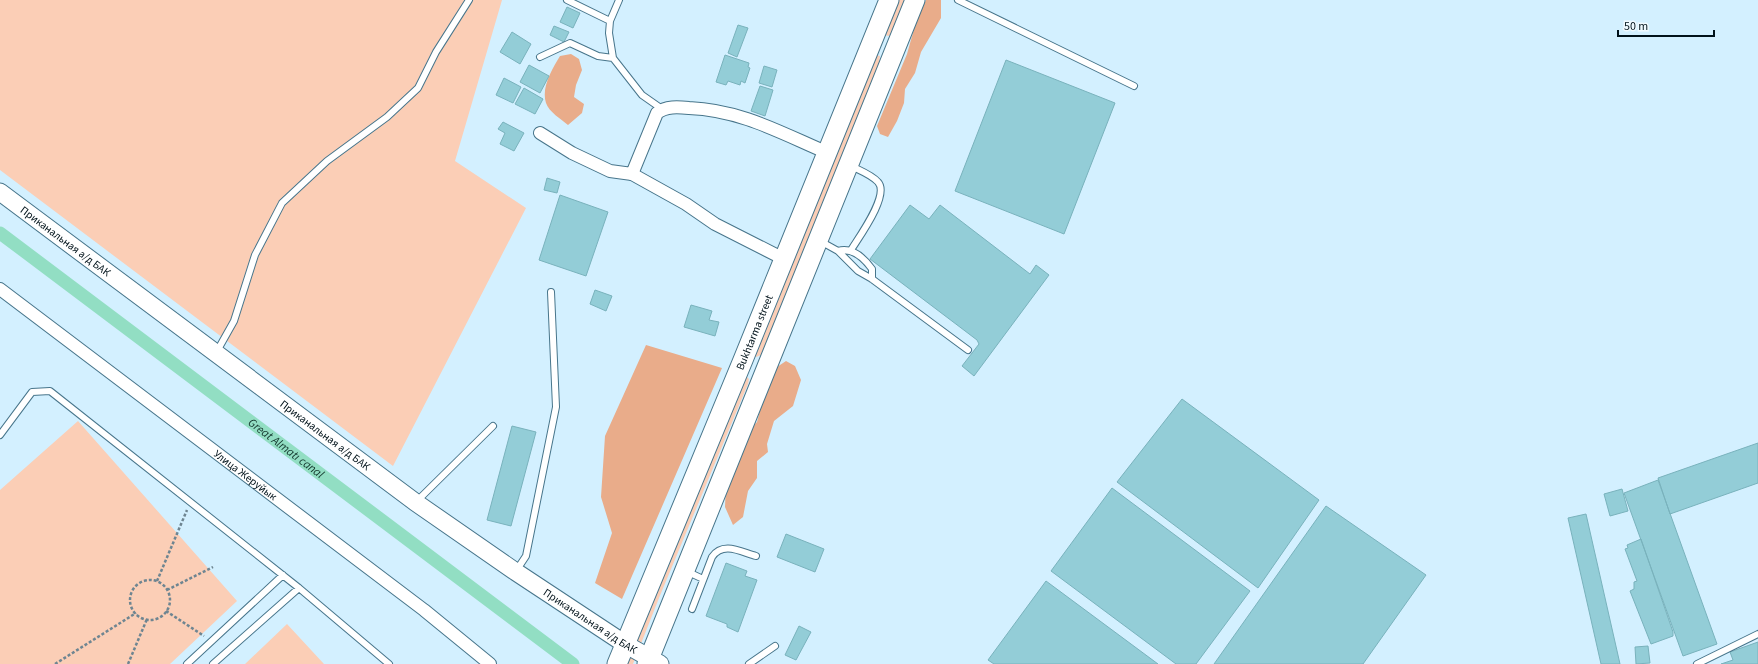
<svg xmlns="http://www.w3.org/2000/svg" width="1758" height="664" viewBox="0 0 1758 664" font-family="'Source Sans 3',sans-serif">
	<style>
		.green { fill: #fbceb6 }
		.forest { fill: #e9ac8a }
		.lines { fill: none; stroke-linecap: round; stroke-linejoin: round }
		.canal { stroke: #92dec3; stroke-width: 13 }
		.building { fill: #93cdd7; stroke: #79b2bc }
		.lane-casing { stroke: #47758b; stroke-width: 8 }
		.street-casing { stroke: #47758b; stroke-width: 14 }
		.secondary-casing { stroke: #47758b; stroke-width: 19 }
		.primary-casing { stroke: #47758b; stroke-width: 21 }
		.path { stroke: #6e8591; stroke-width: 2.5; stroke-dasharray: 3 2; stroke-linecap: butt }
		.lane { stroke: #fff; stroke-width: 6 }
		.street { stroke: #fff; stroke-width: 12 }
		.secondary { stroke: #fff; stroke-width: 17 }
		.primary { stroke: #fff; stroke-width: 19 }
		.labels { text-anchor: middle; stroke-width: 3; stroke-linejoin: round; paint-order: stroke }
		.street-label { font-size: 11px; fill: #01121a; stroke: #f0faff }
		.water-label { font-size: 12px; font-style: italic; fill: #13372c; stroke: #f0faff }
	</style>
	<rect width="100%" height="100%" fill="#d3f0ff"/>
	<path class="green" d="M0,0H502L455,161L526,208L393,466L0,170Z
		M896,0H905L891,33L889,36L884,35Z
		M876,55L880,56L879,64L761,355L756,357L754,356Z
		M747,377L749,379L748,384L659,598L633,664H624L744,379Z
		M78,421L237,601L170,664H0V490Z
		M287,624L324,664H245Z"/>
	<path class="forest" d="M926,0H941V18L921,52L915,73L905,89L904,103L897,121L888,137L880,134L877,126L907,54L916,22Z
		M571,54L579,59L582,70L576,85L574,97L584,104L582,113L568,125C561,119 549,112 546,103C541,88 552,69 560,56Z
		M646,345L722,368L622,599L595,583L612,533L601,497L605,436Z
		M786,361L795,366L801,380L793,406L774,421L767,444L768,452L757,461V478L748,491L743,517L733,525L725,507L726,483L749,430L757,422L764,395L777,367Z"/>
	<g class="lines">
		<path class="canal" id="s1" d="M0,233L573,664"/>
	</g>
	<path class="building" d="M567,7L580,13L573,28L560,22Z
		M738,25L748,28L737,57L728,53Z
		M554,26L569,32L564,42L550,35Z
		M512,32L531,44L520,64L500,52Z
		M725,55L749,63L748,67L750,68L745,83L741,81L740,85L728,81L726,85L716,82Z
		M1006,60L1115,103L1064,234L955,191Z
		M529,65L549,76L540,93L520,82Z
		M764,66L777,70L772,87L759,83Z
		M504,78L521,87L513,103L496,95Z
		M760,86L773,90L765,116L751,111Z
		M524,88L543,99L535,114L515,104Z
		M503,122L524,133L514,151L500,144L505,133L498,129Z
		M547,178L560,182L557,193L544,190Z
		M560,195L608,212L586,276L539,260Z
		M910,205L929,219L940,205L1030,274L1036,265L1049,275L974,376L962,366L979,344L977,340L870,259Z
		M595,290L612,296L606,311L590,304Z
		M691,305L712,311L709,320L719,322L715,336L684,327Z
		M1182,399L1319,500L1258,588L1117,482Z
		M512,426L536,432L511,526L487,520Z
		M1758,443V483L1670,514L1658,478Z
		M1658,480L1717,644L1683,656L1624,493Z
		M1112,488L1250,591L1196,664H1176L1051,571Z
		M1622,489L1628,511L1610,516L1604,494Z
		M1326,506L1426,575L1363,664H1214Z
		M1586,514L1620,664H1601L1568,518Z
		M786,534L824,549L815,572L777,557Z
		M1641,539L1673,632V636L1651,644L1630,591L1634,589V582L1637,581L1625,549L1628,548L1627,545Z
		M726,563L747,571L745,576L757,580L738,632L727,627V624L706,616Z
		M1046,581L1158,664H994L988,660Z
		M799,626L811,632L796,660L785,655Z
		M1758,642V664H1721L1733,660L1730,652Z
		M1648,646L1650,663L1636,664L1635,647Z"/>
	<g class="lines">
		<defs>
			<path id="lane" d="M567,0L610,21
				M619,0L610,21L609,33L613,58L642,95L662,109
				M958,0L1134,86
				M540,57L570,43L598,56L613,58
				M851,166C859,170 872,175 878,182C890,195 859,237 851,250
				M820,241L838,251L858,271L872,279L968,350
				M838,251C852,247 864,258 872,269V279
				M216,353L234,321L255,255L282,203L327,161L387,117L418,88L436,52L469,0
				M0,435L32,392L50,391L299,588L389,664
				M417,501L493,426
				M516,571L526,556L556,407L551,292
				M686,571L703,579
				M692,609L712,557C723,541 741,552 756,556
				M187,664L283,575
				M213,664L299,588
				M749,664L775,646
				M1697,664L1758,634"/>
			<g id="street">
				<path d="M540,133L572,153L610,171L632,174L657,113C666,106 678,107 689,108C741,110 781,133 828,153"/>
				<path d="M632,174L686,204L715,224L784,259"/>
				<path id="s2" d="M0,289L424,610L490,664"/>
			</g>
			<g id="secondary">
				<path id="s3" d="M0,192L415,502L516,572L625,644L660,664"/>
			</g>
			<g id="primary">
				<path id="s4" d="M617,664L743,360L889,0"/>
				<path d="M647,664L915,0"/>
			</g>
		</defs>
		<use href="#lane" class="lane-casing"/>
		<use href="#street" class="street-casing"/>
		<use href="#secondary" class="secondary-casing"/>
		<use href="#primary" class="primary-casing"/>
		<path class="path" d="M130 600a20 20 0 1 1 40 0a20 20 0 1 1-40 0Z
			M157,581L187,510
			M167,590L213,567
			M166,611L204,636
			M55,664L136,613
			M128,664L147,619"/>
		<use href="#lane" class="lane"/>
		<use href="#street" class="street"/>
		<use href="#secondary" class="secondary"/>
		<use href="#primary" class="primary"/>
	</g>
	<g class="labels">
		<g class="street-label">
			<text dy="4" stroke="none"><textPath href="#s3" startOffset="82">Приканальная а/д БАК</textPath></text>
			<text dy="4" stroke="none"><textPath href="#s4" startOffset="359">Bukhtarma street</textPath></text>
			<text dy="4" stroke="none"><textPath href="#s3" startOffset="406">Приканальная а/д БАК</textPath></text>
			<text dy="4" stroke="none"><textPath href="#s2" startOffset="308">Улица Жеруйык</textPath></text>
			<text dy="4" stroke="none"><textPath href="#s3" startOffset="730">Приканальная а/д БАК</textPath></text>
		</g>
		<g class="water-label">
			<text dy="4" stroke="none"><textPath href="#s1" startOffset="358">Great Almatı canal</textPath></text>
		</g>
	</g>
	<path d="M1618 30v6h96v-6" fill="none" stroke="#01121a" stroke-width="2"/>
	<text x="1624" y="30" font-size="12" fill="#01121a" stroke="#f0faff" stroke-width="3" paint-order="stroke">50 m</text>
</svg>
